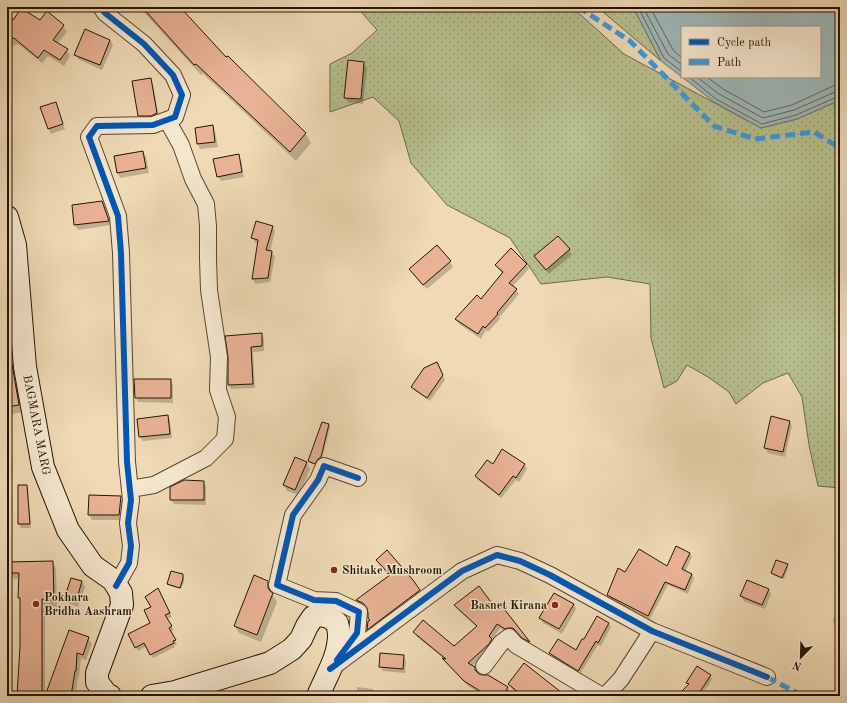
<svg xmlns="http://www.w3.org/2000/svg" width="847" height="703" viewBox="0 0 847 703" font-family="'Old Standard TT',serif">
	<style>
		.grass { fill: url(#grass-dots); stroke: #6e6a48 }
		.water { fill: #9fb8b9; stroke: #6e7770 }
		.shadow { fill: #0003 }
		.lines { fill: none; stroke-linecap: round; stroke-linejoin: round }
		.shore { stroke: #62665e; stroke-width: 1 }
		.building { fill: #e9b295; stroke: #241503 }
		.minor-casing { stroke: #574630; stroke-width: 18 }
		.secondary-casing { stroke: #241503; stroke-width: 24 }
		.minor { stroke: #f5e7cf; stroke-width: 16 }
		.secondary { stroke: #f5e7cf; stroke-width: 22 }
		.quiet { stroke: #3c9add; stroke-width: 5; stroke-dasharray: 10 5; stroke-linecap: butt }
		.cycleway-casing { stroke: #f5e7cf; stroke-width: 8 }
		.cycleway { stroke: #0057b8; stroke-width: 6 }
		.poi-dot { fill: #8f2418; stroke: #f5e7cf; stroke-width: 1.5 }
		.labels { text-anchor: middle; stroke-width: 3; stroke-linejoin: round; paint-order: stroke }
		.street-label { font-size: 12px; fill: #241503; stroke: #f5e7cf }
		.poi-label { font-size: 12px; font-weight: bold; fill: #241503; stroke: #f5e7cf; text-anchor: start }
	</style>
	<defs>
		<pattern id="grass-dots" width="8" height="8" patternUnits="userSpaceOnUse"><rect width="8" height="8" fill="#b7c08e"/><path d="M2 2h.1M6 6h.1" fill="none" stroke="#9da479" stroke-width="1.8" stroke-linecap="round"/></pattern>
	</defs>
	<rect width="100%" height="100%" fill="#efdab5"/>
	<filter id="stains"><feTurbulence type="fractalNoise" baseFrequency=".005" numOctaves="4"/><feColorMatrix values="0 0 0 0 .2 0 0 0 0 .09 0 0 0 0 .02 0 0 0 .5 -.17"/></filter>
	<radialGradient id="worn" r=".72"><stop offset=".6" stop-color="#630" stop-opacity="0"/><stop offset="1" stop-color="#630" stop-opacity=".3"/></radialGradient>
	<path class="grass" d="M357,7H572L624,54L761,128L797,119L840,100V488L818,486L809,445L802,397L788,373L763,383L736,404L729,392L708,377L687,365L677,381L664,388L651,338L650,284L607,277L541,284L510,238L447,205L411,163L399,121L373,97L330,112V64L352,53L377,30Z
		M597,7H633L661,61L603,12Z"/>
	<path class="water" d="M633,7H840V100L797,119L761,128L714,102L682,77H820V27H682V77L661,61Z"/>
	<path class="shadow" d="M139,7H178L226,58L305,133L311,143L296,161L202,73L201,75Z
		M47,13L63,26L67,32L57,44L67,50L70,56L64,66L48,56L42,63L18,44L7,48V23L40,21Z
		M110,40L113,45L102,70L78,59L76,54Z
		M364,63L367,68L363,104L348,102L345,97Z
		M150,79L153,84L159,118L142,120L139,115Z
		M55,103L58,108L65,129L51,134L49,129L42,108Z
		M212,127L215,131L218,147L200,149L198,144Z
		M143,152L146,157L149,173L120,178L118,173Z
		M238,155L241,160L244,177L221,181L218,176Z
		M102,202L105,207L111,225L78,230L75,225Z
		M272,227L275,231L270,252H272L275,257L270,282L255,284L253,279L258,244L255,243L253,238Z
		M437,246L450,262L453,267L427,289L413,274Z
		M569,250L572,255L549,274L538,262L536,257Z
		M526,264L529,269L512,287L516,290L519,294L499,318L500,319L488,332L486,330L481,339L459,324L456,320L482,300L503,274L499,270L496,265Z
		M7,291L8,293L12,334H7Z
		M262,334L264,339V351L253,352L255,388L231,389L229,385L230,357Z
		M436,363L445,380L430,401L415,391L413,387Z
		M170,380L173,385V403L138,402L136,397Z
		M14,381L18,388L23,412L7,415V382Z
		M168,416L170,421L172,438L143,441L140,437Z
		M789,421L792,426L785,457L768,453L765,448Z
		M328,425L330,427L322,459L316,465L310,463L309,461Z
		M7,447H9L12,452L13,471H7Z
		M307,463L310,469L299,495L287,491L284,485Z
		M524,464L527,469L519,482L516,480L501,498L478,480L476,476L493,466Z
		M204,482L206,486V505L174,504L171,500Z
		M26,486L28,490L31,528H21L19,524Z
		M120,497L123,502L122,520H92L89,515Z
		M690,553L692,557L685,572L692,574L694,578L688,594L668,585L650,619L610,599L608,595L667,567Z
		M377,560L413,581L422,596L370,634L368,630L369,622L371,621L369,610L367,608L360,605L357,600L390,576L380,565Z
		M53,562L56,569L57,607L45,605V696H18L21,646V601L19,598V579H14L10,573Z
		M787,565L788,567L784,579L773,575L772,573Z
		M182,575L184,578V582L181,589L170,586L168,584Z
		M72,579L82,582L85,587L78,607L68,603L66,598Z
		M268,581L272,589V594L277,602L261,642L239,633L235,626Z
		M768,589L771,594L765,609L744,601L741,596Z
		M160,592L172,617L166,619L174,630L170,632L177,644L174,646L175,647L153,658L147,646L138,651L129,634L151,623L152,607Z
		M837,601L840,602V628L836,627L833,622Z
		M574,604L576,609L562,634L543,623L541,618Z
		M455,605L497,612L501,606L529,643L530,645L526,642L516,633L511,632L508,633L500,628L492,640L494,644L491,648L472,666L474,668L478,675L487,676L508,688L511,693L509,696H484L468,686L446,663L443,658L417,637L415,632L454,647L477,627L458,610Z
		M609,624L611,627L601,646L598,645L580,674L552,657L550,653L576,652Z
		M69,631L88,638L92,644L86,660L81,658L79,677H78L75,696H46Z
		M404,656L406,661L405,673L383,671L380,666Z
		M710,675L712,679L708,686L698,696H679L689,685L687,683Z
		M509,684L565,696H521L512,689Z
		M357,687L373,689L376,694L375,696H357Z
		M740,692L750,696H738Z"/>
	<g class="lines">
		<path class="shore" d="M638,7L664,58L682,72
			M643,7L668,54L682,65
			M650,7L673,50L682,58
			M689,77L716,99L762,124L796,115L837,97L840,96
			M697,77L719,94L763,118L794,110L835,92L840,91
			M707,77L723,89L764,112L792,105L833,86L840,85"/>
	</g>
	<path class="building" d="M142,7H180L226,57L228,56L306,133L290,152L196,64L194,65Z
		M21,8L40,20L47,11L64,25L53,40L68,49L60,60L44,50L38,58L14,38L7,41V22L14,19Z
		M85,29L110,40L100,65L74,55Z
		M348,60L364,62L361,99L344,98Z
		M151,78L157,113L151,116H138L132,81Z
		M56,102L63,124L48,129L40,107Z
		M213,125L215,142L197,144L195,128Z
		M143,151L146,168L117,173L114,156Z
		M239,154L242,172L217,177L213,159Z
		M102,201L109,221L74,225L72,205Z
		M256,221L273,226L266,250L272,251L268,278L252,279L258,240L251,238Z
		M558,236L570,249L546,270L534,256Z
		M437,245L451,261L423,285L409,269Z
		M511,248L527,264L509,283L517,289L497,313L498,314L485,328L483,326L478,334L455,319L477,295L481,299L503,272L495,265Z
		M262,333V346L251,347L253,384L228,385V357L225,336Z
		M437,362L443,375L427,398L411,387L424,368Z
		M7,364H12L19,405L7,407Z
		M134,379H171V398H135Z
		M168,415L170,434L139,437L137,419Z
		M771,416L790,421L783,452L764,448Z
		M322,422L329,424L321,457L318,459L315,464L308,461Z
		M502,449L525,464L516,478L513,476L499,495L475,476L487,460L493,464Z
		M295,457L307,462L295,490L283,485Z
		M184,480L204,481V500H170V487Z
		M18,485H27L30,524H18Z
		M89,495L121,496L119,515H88Z
		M676,546L690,553L682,569L692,574L685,590L665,582L648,616L607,595L618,568L625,572L639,549L667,566Z
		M387,550L413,580L420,590L367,630L368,621L370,620L368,618V613L367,608L363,603L356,600L390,575L376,560Z
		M776,560L788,564L782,578L771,573Z
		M53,561L54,601L42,599V696H17L20,646V598H18L19,573H9V562Z
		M171,571L183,574V579L180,588L167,584Z
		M254,575L268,581V588L270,591L273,593L257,635L234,626Z
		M71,578L82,581L76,602L64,599Z
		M747,580L769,589L762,605L740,596Z
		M479,586L497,610L501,605L530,642L522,638L513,628H508L505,629L497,624L489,636L492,639L489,644L468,663L475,667V670L479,674L483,675H488L508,687L503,696H488L464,681L442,658L446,659L413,632L423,620L454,646L477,626L454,605Z
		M158,588L170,613L165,615L172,626L169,628L176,640L173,641L174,643L150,655L144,643L135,648L128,634L150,623L144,610L151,607L145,597Z
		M554,593L574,604L559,629L539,618Z
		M597,616L609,623L598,643L596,641L578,671L549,653L558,639L576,650L582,639H584Z
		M69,630L89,637L83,655L77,653L76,671H75L71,696H45Z
		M380,653L404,655L403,669L379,667Z
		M524,663L566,696H523L508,684Z
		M697,666L711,675L697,696H677L689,684L686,683Z"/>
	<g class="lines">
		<defs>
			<path id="minor" d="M101,7L105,13L144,44L173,75L182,95L175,117L153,125L97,126L89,137L118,216L121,253L127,462L131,500L128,523L131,546L129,563L116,586
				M130,489L154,485L206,458L225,439L227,417L218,390L219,357L209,290L208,259V226L206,204L193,179L181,145L167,120
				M341,655L357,633L359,612L336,601L314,600L277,585L293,515L318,480L324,466L358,478
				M484,666L501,643L509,637L516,645L602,696
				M330,669L462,571L497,555L520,561L550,575L652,631L767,677
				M605,696L621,679L652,631"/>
			<path id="secondary" d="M7,217L15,245L25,367L43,467L68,530L93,566L113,580L121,593L122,605L97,673V682L107,695L110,696
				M152,696L175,692L270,663L292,649L301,639L307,626L313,617L321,615L329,617L337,623C338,627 339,631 339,635C339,657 326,676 318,696"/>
		</defs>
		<use href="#minor" class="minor-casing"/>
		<use href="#secondary" class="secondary-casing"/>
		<use href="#minor" class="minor"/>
		<use href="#secondary" class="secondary"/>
		<path class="quiet" d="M578,7L630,41L714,126L755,139L814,132L840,148
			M767,677L803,696"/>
		<defs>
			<path id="cycleway" d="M101,7L105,13L144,44L173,75L182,95L175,117L153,125L97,126L89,137L118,216L121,253L127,462L131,500L128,523L131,546L129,563L116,586
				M337,660L357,633L359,612L336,601L314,600L277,585L293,515L318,480L324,466L358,478
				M330,669L462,571L497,555L520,561L550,575L652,631L767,677"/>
		</defs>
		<use href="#cycleway" class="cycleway-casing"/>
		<use href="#cycleway" class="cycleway"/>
	</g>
	<g class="poi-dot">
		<circle cx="334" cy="570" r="4"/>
		<circle cx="36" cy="604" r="4"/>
		<circle cx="555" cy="605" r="4"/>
	</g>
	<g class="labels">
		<g class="street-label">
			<text transform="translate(37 425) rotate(79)" y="4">BAGMARA MARG</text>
		</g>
		<g class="poi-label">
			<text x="342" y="574">Shitake Mushroom</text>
			<text x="44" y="601">Pokhara<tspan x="44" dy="14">Bridha Aashram</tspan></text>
			<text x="547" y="609" text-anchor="end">Basnet Kirana</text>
		</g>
	</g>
	<rect width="847" height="703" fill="none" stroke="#efdab5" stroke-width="24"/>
	<rect x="8" y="8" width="831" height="687" fill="none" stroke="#241503" stroke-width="2"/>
	<rect x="12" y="12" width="823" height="679" fill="none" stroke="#241503"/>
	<rect x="681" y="26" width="140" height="52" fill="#f5e7cf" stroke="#a1937d"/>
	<rect x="689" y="39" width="20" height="6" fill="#0057b8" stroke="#a1937d"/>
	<text x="717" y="46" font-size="12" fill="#241503">Cycle path</text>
	<rect x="689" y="59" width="20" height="6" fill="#3c9add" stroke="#a1937d"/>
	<text x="717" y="66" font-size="12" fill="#241503">Path</text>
	<g transform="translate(801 657) rotate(203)" stroke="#f5e7cf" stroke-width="3" paint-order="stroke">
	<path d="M0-3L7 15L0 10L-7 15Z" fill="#241503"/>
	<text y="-6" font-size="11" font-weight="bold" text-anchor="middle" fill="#241503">N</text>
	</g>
	<rect width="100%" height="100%" filter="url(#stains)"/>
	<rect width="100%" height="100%" fill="url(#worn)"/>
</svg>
